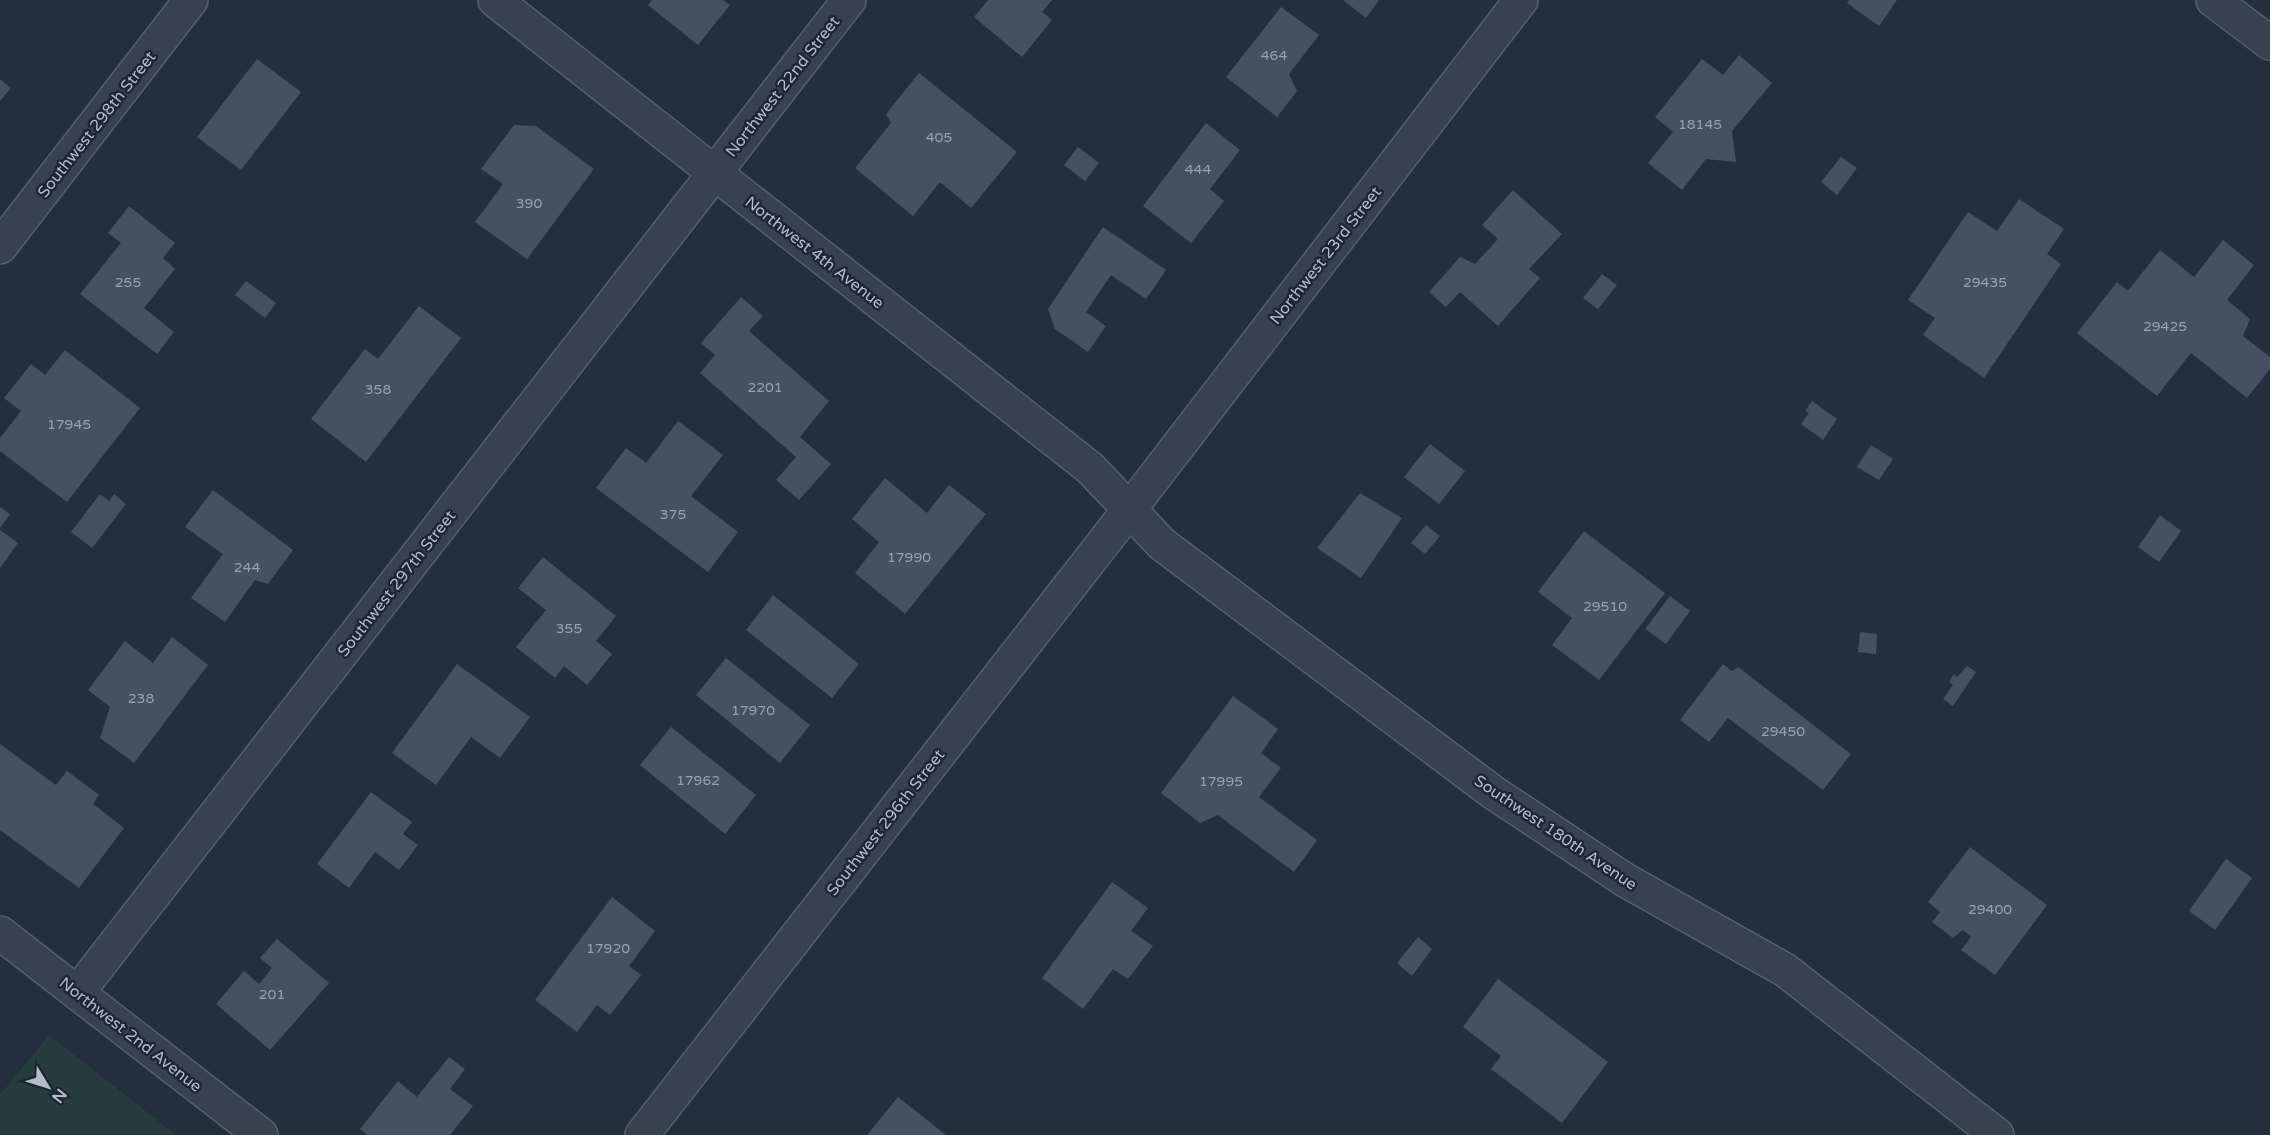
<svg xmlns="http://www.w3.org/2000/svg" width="2270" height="1135" viewBox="0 0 2270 1135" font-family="'Varela Round',sans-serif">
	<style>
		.green { fill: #263c3f }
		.building { fill: #455162 }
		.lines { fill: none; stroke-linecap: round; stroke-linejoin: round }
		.minor-casing { stroke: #565f6c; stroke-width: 36 }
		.minor { stroke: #38414e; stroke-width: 33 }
		.labels { text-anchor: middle; stroke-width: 5; stroke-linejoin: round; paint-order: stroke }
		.number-label { font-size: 14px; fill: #98a1af }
		.street-label { font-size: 16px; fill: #b4bcc9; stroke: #1d2633 }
	</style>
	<rect width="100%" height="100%" fill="#242f3e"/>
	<path class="green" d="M49,1035L176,1135H0V1095Z"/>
	<path class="building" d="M652,0H723L730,5L698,45L648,5Z
		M988,0H1052L1042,12L1052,20L1022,57L974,17Z
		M1343,0H1379L1366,18Z
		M1849,0H1897L1879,26L1847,3Z
		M1281,7L1319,35L1289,74L1297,91L1277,117L1226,77Z
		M1739,55L1772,83L1732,131L1736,162L1706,159L1682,190L1648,163L1673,132L1655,117L1702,59L1723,75Z
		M257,59L301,92L241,170L197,137Z
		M919,73L1017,152L971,208L940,182L913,216L855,168L891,123L886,114Z
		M0,79L11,88L0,101Z
		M1206,123L1240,150L1210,189L1224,201L1191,243L1143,206Z
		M514,125L536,126L594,169L527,259L475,222L503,184L481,169Z
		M1078,147L1099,163L1085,181L1064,165Z
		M1841,157L1857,168L1837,195L1821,182Z
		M1513,190L1562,234L1529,269L1540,278L1498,326L1460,292L1446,307L1429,292L1460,257L1475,264L1498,239L1482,225Z
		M2019,199L2064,229L2047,254L2061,264L1984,378L1923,335L1935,318L1908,300L1968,212L1997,231Z
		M129,206L175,243L163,258L175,269L144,308L174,332L157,354L80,294L121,243L108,233Z
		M1103,227L1166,270L1146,299L1111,275L1086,312L1106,326L1088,352L1055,329L1048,309Z
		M2223,240L2254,265L2227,300L2250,319L2243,336L2270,357V369L2247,398L2191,353L2157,396L2077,333L2117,282L2128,291L2160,250L2194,277Z
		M1602,274L1617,285L1598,309L1583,298Z
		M246,281L276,303L265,318L235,295Z
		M741,297L763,316L749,331L829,401L800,437L831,464L799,500L776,480L796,457L700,373L715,355L701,343Z
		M419,306L461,338L366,462L311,419L365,349L378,359Z
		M65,350L140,408L67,502L0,451V438L21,411L4,398L31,364L45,375Z
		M1812,401L1837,419L1823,440L1801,424L1809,413L1805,411Z
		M678,421L723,455L691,496L738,532L708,572L596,488L626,448L646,463Z
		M1430,444L1465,471L1439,504L1404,477Z
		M1871,445L1893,459L1879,480L1857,467Z
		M885,478L927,513L949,485L986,514L905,614L855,573L879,542L852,519Z
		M213,490L293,550L268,584L255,580L225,622L191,598L223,554L185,527Z
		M1360,493L1402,518L1361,578L1317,548Z
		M100,494L109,501L114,494L126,504L92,548L71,532Z
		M0,507L10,514L0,528Z
		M2160,515L2181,531L2159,562L2138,547Z
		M1426,525L1440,536L1425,554L1411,543Z
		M0,530L18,543L0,568Z
		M1584,531L1665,593L1599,680L1552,645L1572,618L1538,592Z
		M543,557L616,616L596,641L612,654L587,685L564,666L555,678L516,647L546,610L518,588Z
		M773,595L859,664L832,698L746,630Z
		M1670,596L1690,611L1666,644L1645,629Z
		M1860,632L1877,634L1876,654L1858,652Z
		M172,637L208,665L134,763L100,738L110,707L88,690L125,641L153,663Z
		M726,658L810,725L780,763L696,695Z
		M457,664L530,717L500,758L471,737L436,785L392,753Z
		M1723,664L1732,671L1738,667L1851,754L1823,790L1728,718L1709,742L1680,720Z
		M1967,666L1976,672L1953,706L1943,699L1953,685L1949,682L1954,674L1957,677Z
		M1233,696L1278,729L1261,753L1281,768L1259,797L1317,840L1294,872L1218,815L1200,823L1161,793Z
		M671,727L756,795L725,834L640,765Z
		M0,744L56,785L67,771L99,795L93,804L124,828L79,888L0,830Z
		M371,792L412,822L403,834L418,845L399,870L375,852L349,888L317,864Z
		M1970,847L2047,905L1995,975L1961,950L1971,937L1963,930L1953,938L1932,922L1940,912L1928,902Z
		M2226,859L2252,878L2215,930L2189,911Z
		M1112,882L1148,908L1131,931L1153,946L1128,979L1113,969L1083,1009L1042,978Z
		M612,897L655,931L629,966L641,975L610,1015L597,1005L577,1032L535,1000Z
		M1418,937L1432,949L1412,976L1397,963Z
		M277,939L329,983L270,1050L216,1004L244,971L259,984L272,968L260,958Z
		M1498,979L1608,1062L1562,1123L1491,1069L1501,1056L1463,1027Z
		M449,1057L465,1069L450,1089L473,1106L450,1135H367L360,1129L398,1081L417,1097Z
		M898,1097L946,1135H867Z"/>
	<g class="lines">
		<defs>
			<path id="minor" d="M495,0L1090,468L1162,544L1494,793L1625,880L1785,970L1997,1135
				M2213,0L2270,43
				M0,247L191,0
				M0,933L261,1135
				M78,992L849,0
				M642,1135L1129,510L1521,0"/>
		</defs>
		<use href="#minor" class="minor-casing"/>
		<use href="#minor" class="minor"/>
	</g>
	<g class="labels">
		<g class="number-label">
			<text x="1274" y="60">464</text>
			<text x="1700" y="129">18145</text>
			<text x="939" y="142">405</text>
			<text x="1198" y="174">444</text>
			<text x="529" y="208">390</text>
			<text x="128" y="287">255</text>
			<text x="1985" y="287">29435</text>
			<text x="2165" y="331">29425</text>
			<text x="765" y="392">2201</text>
			<text x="378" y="394">358</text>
			<text x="69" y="429">17945</text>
			<text x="673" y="519">375</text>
			<text x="909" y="562">17990</text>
			<text x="247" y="572">244</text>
			<text x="1605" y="611">29510</text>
			<text x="569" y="633">355</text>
			<text x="141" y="703">238</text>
			<text x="753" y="715">17970</text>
			<text x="1783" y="736">29450</text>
			<text x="698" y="785">17962</text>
			<text x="1221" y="786">17995</text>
			<text x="1990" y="914">29400</text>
			<text x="608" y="953">17920</text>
			<text x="272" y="999">201</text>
		</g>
		<g class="street-label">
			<text transform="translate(782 86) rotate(-52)" y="6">Northwest 22nd Street</text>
			<text transform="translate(96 124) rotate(-52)" y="6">Southwest 298th Street</text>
			<text transform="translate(815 252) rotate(38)" y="6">Northwest 4th Avenue</text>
			<text transform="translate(1325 255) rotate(-52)" y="6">Northwest 23rd Street</text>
			<text transform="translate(396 583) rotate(-52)" y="6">Southwest 297th Street</text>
			<text transform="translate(885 822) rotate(-52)" y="6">Southwest 296th Street</text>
			<text transform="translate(1556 832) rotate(34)" y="6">Southwest 180th Avenue</text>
			<text transform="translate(131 1034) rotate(38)" y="6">Northwest 2nd Avenue</text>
		</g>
	</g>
	<g transform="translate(48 1087) rotate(128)" stroke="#1d2633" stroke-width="4.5" paint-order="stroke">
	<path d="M0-4.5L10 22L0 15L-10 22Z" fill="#b4bcc9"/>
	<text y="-9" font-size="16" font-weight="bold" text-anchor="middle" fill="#b4bcc9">N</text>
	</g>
</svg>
